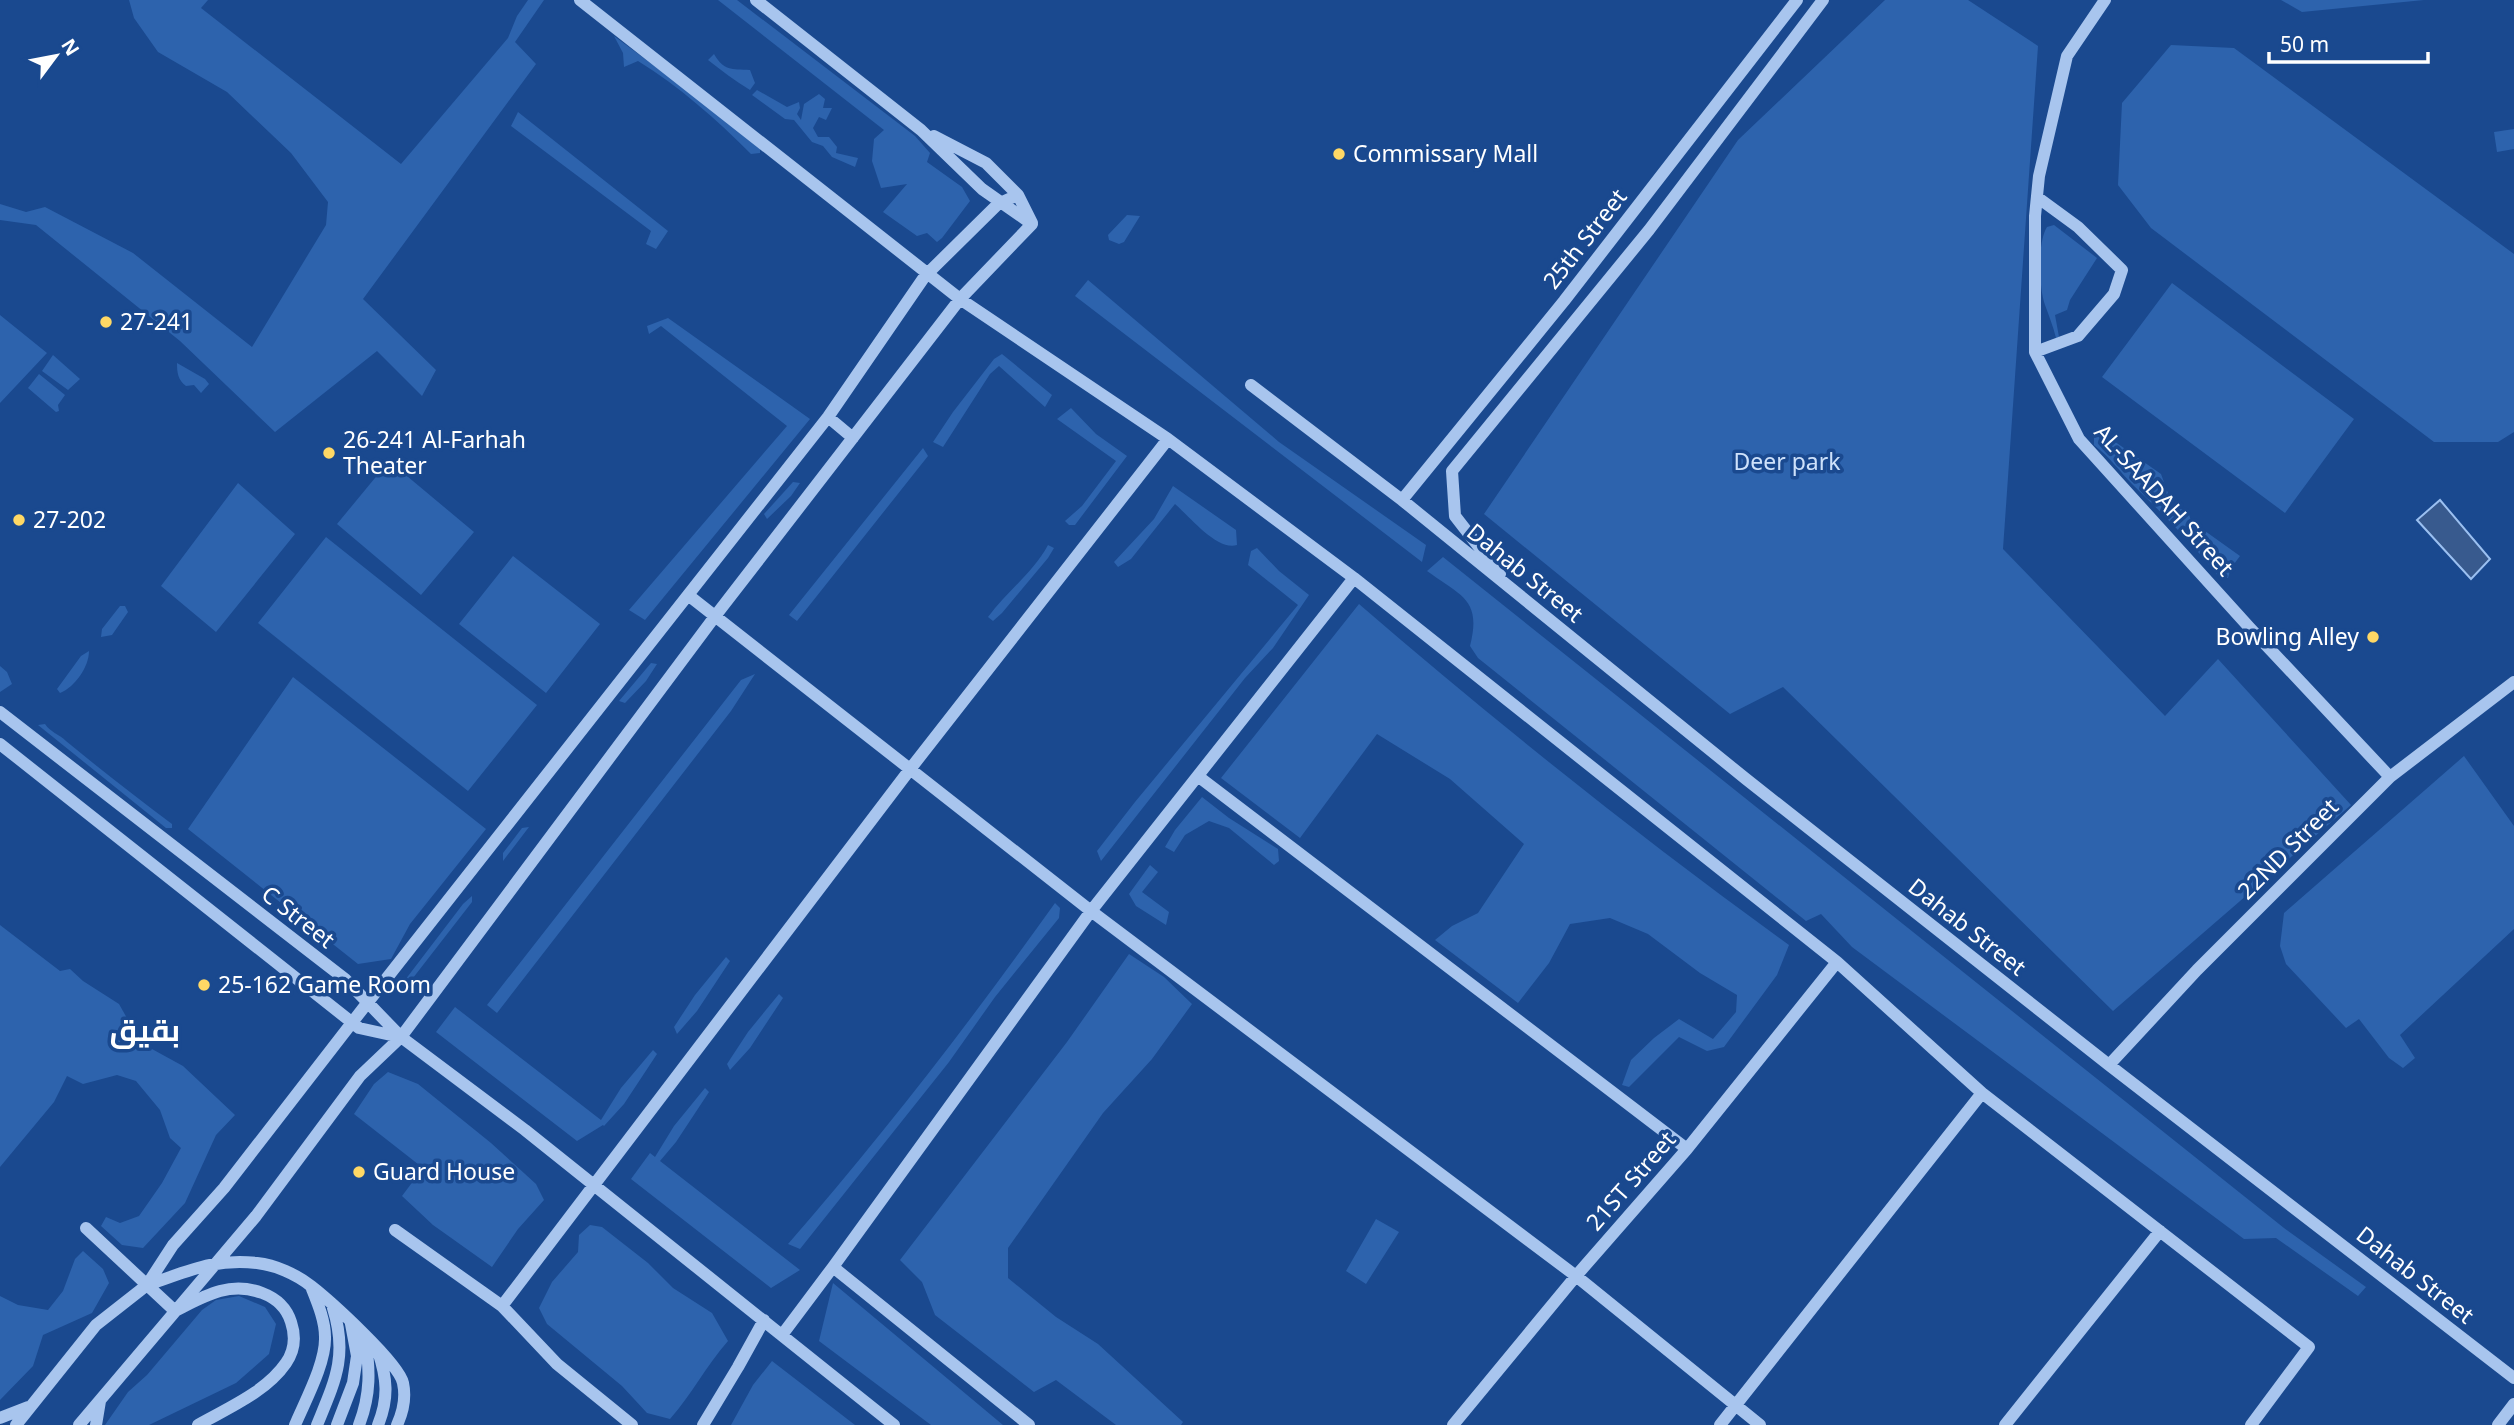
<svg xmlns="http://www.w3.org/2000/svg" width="2514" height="1425" viewBox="0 0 2514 1425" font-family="'Noto Sans',Cairo,sans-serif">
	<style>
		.green { fill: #2d63ad }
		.water { fill: #385a8e; stroke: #9bc0f1; stroke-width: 2 }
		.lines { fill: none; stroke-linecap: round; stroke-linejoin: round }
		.minor { stroke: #a8c5ee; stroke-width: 12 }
		.poi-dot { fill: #ffd865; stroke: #1a498f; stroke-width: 2.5 }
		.labels { text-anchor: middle; stroke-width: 7; stroke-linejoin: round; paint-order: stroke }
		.poi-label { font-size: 23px; fill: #fff; stroke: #1a498f; text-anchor: start }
		.street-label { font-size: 23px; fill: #fff; stroke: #1a498f }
		.park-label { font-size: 23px; fill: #cee1fa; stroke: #1a498f }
		.district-label { font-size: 30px; font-weight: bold; fill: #fff; stroke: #1a498f }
	</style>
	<rect width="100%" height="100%" fill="#1a498f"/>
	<path class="green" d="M129,0H208L201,8L401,164L508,38L517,16L528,0H544L515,42L536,64L363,299L436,370L422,396L377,351L275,432L180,341L36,225L0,220V204L26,212L45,207L133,253L252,347L326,225L328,202L291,153L227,92L158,52L134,18Z
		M718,0H737L915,136L930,153L927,162L962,187L970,201L942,238L937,242L927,233L917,236L883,212L907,184L881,188L872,161L874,139L884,130Z
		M1885,0H1968L2038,46L2003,549L2165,716L2218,659L2351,805L2113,1011L1783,687L1730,714L1484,514L1738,140Z
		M2281,0H2424L2302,12Z
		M614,36L760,144V153L751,154C716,119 680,87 638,61L624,67L623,53Z
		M2171,45L2234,48L2514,254V432L2498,442H2434L2151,228L2118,185L2122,103Z
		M714,54C724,71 731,69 750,70L755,83L750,90C735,81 722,71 708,60Z
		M757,90L787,107L799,102L800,108L797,114L801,120L804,104L819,94L825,99L823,108H832L826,120L819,117L813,128L818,137H829L837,147L836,153L858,158L855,167L832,157L823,146L812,142L794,120L785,119L752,95Z
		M518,112L668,231L656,249L646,244L651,231L511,126Z
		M2514,129V149L2497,152L2494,132Z
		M1127,215L1140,216L1124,242L1119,244L1109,240L1108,235Z
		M2054,225L2097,258L2070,300L2067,310L2055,315L2059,337L2056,338C2053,326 2049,316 2045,305C2039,288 2037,243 2047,227Z
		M1088,280L1279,442L1426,545L1422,562L1075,296Z
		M2172,283L2354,419L2285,513L2102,377Z
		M0,315L47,353L0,403Z
		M668,318L810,419L645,620L629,610L787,426L661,326L649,334L647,326Z
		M1002,354L1052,395L1045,407L999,366L990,374L943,447L933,442L953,412L994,359Z
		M53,355L80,379L68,390L42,371Z
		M177,363L205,379L209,384L201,393L194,385L186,386C178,380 177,373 177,363Z
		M39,374L65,395L58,405L59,411L56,412L28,388Z
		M1071,408L1096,434L1127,456L1075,525H1069L1065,521L1082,506L1116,461L1057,419Z
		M2101,432L2161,474L2173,507L2188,511L2191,521L2240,556L2231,568L2228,578L2219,577C2193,544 2163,514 2133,485C2119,471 2111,458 2094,445V437Z
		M923,448L928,456L797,621L789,615Z
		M389,461L474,532L421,595L337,524Z
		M793,482L800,483L791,496L767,519L764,514Z
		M238,483L295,534L216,632L161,586Z
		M1173,486L1236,530L1237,545C1217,551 1190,517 1175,504L1131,559L1118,567L1114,562L1154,519Z
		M326,537L537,705L468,791L258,623Z
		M1048,545L1054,548L1048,558L1002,613L993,621L988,617C1006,592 1033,573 1048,545Z
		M1257,548L1279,571L1309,595L1273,648L1245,678L1101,861L1097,851L1135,802L1298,605L1248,565L1251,551Z
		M513,556L600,624L546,693L459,624Z
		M1443,557L2284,1228L2366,1287L2358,1296L2276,1238L2244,1239L1852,947L1821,914L1806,921L1478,658L1470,646C1482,599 1461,596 1427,571Z
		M1359,604C1498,724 1641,838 1789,945L1777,975L1724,1047L1707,1051L1679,1037L1629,1087L1622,1085L1631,1060L1654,1038L1679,1019L1713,1039L1736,1012L1737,995L1700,973L1648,934L1610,918L1570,924L1549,963L1518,1003L1435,940L1452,926L1478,913L1524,844L1450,779L1377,734L1300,838L1221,778Z
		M120,606H125L128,612L112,635L101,637L102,629Z
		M89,651C89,667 75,687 60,693L57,689L81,656Z
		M651,663L657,664L646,681L625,703L619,701Z
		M0,666L7,672L12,684L0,692Z
		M755,674L731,711L497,1013L487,1005L741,680Z
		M293,677L486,829L410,924L391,959L358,964L188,829Z
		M45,724C50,732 59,734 66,741C101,770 136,797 172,824V828H166L38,725Z
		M2464,756L2514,826V929L2400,1035L2415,1058L2403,1068L2389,1058L2359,1019L2346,1028L2286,964L2280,946L2284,913Z
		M1202,797L1229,818L1278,849L1279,861L1274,865L1229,828L1209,821L1185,835L1174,852L1165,847L1175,830Z
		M529,827L503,861V853L522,828Z
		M1150,865L1158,872L1142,892L1169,912L1166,925L1136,906L1129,894Z
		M472,896V902L406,987L402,984L463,904Z
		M1055,903L1060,908L1059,918L995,997L949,1062L800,1249L788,1244C883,1135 971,1021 1055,903Z
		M0,925L60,971L70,969L83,981L119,1004L141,1043L183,1066L235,1115L216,1135L185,1203L143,1248L122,1245L101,1226L106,1217L120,1223L139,1216L162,1183L181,1148L170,1138L160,1110L136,1081L117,1075L83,1084L67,1076L54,1102L0,1167Z
		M1129,954L1164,977L1192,1004L1152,1059L1103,1113L1008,1248V1278L1056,1317L1098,1344L1183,1422L1181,1425H1116L1056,1380L1034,1392L935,1315L922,1282L900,1260L1067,1042Z
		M726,957L730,961L697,1011L677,1034L674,1027L695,995Z
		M779,994L783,998L750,1048L730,1070L727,1064L748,1032Z
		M455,1007L601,1120L621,1088L653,1050L657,1054L624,1104L604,1126L603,1125L577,1141L436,1032Z
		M388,1072L418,1084L491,1143L536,1184L544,1200L518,1229L492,1267L433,1225L402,1196L423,1168L354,1114L374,1084Z
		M705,1088L709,1092L676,1142L660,1161L800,1270L771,1288L631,1179L650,1153L655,1157L674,1126Z
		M1376,1219L1399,1232L1366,1284L1346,1271Z
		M590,1225L602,1227L648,1263L673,1288L712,1313L728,1341C706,1366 692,1394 670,1419L647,1413L622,1386L547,1324L539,1308L552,1282L578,1252L579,1235Z
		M83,1251L103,1269L109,1283L92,1313L43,1335L33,1366L0,1400V1296L18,1305L48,1310L63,1291L75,1259Z
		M833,1283L1003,1425H931L819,1341Z
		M239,1296L265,1307L276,1324L269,1354L236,1383L149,1425H105L128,1392L147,1375L202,1310L216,1300Z
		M772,1361L855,1425H731L753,1385Z"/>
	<path class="water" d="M2440,500L2490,559L2471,579L2417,520Z"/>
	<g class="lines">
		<path class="minor" d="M580,0L960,299L1168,439L1354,578L1837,962L1982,1093L2309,1347L2251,1425
			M756,0L921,130L982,189L1032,224
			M2105,0L2067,56L2039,176L2035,216V352L2079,439L2249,627L2390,777
			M934,136L986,163L1018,195L1032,223
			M2035,352L2078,336L2114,294L2122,270L2078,227L2037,197
			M1251,385L1402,500L1746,779L2109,1065L2514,1378
			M828,417L853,438
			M1402,500L1564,301L1797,0
			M1500,574L1455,516L1452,471L1649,230L1823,0
			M688,595L1091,911L1576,1276L1760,1425
			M0,712L345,979L401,1037L525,1130L894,1425
			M0,744L359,1028L400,1037
			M1199,777L1687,1149
			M2109,1065L2197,970L2390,777L2514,682
			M86,1228L175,1311C189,1304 205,1295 220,1291C247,1284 282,1293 291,1322C296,1337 295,1350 286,1363C266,1392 228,1408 198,1425
			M395,1230L502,1306L557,1364L632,1425
			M833,1267L1029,1425
			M147,1285C187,1272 213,1258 257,1263C275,1265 296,1274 311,1286C329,1300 399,1363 403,1383C406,1397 403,1412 397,1425
			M502,1306L911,768L1168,439
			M782,1335L833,1267L1091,911L1354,578
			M378,1351C387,1378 389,1398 378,1425
			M0,1418L28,1407
			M16,1425L96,1325L147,1285L173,1245L224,1188L368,1002L828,417L925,276L998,204L1018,195
			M79,1425L256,1216L360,1076L401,1037L716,615L960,299L1032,224
			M96,1425L100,1401
			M295,1425C305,1401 326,1363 325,1337C325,1321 318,1304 312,1289
			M317,1425C335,1381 348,1356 333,1308
			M337,1425L353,1383L357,1356L351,1324
			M359,1425C371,1394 370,1369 365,1337
			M703,1425L738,1367L764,1320
			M1453,1425L1576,1276L1687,1149L1837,962
			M1720,1425L1982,1093
			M2005,1425L2160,1231
			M2498,1425L2514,1404"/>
	</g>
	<g class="poi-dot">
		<circle cx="1339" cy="154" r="7"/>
		<circle cx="106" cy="322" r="7"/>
		<circle cx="329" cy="453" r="7"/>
		<circle cx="19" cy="520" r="7"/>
		<circle cx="2373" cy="637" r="7"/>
		<circle cx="204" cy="985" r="7"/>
		<circle cx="359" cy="1172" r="7"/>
	</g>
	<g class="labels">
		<g class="poi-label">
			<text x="1353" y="162">Commissary Mall</text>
			<text x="120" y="330">27-241</text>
			<text x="343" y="448">26-241 Al-Farhah<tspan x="343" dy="26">Theater</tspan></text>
			<text x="33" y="528">27-202</text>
			<text x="2359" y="645" text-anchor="end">Bowling Alley</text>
			<text x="218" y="993">25-162 Game Room</text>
			<text x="373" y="1180">Guard House</text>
		</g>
		<g class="street-label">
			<text transform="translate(1585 239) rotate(-52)" y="8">25th Street</text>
			<text transform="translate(2164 500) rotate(48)" y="8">AL-SAADAH Street</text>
			<text transform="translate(1525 573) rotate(39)" y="8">Dahab Street</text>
			<text transform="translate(2288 849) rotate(-45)" y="8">22ND Street</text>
			<text transform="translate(298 917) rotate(38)" y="8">C Street</text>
			<text transform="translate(1967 927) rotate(38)" y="8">Dahab Street</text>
			<text transform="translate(1631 1181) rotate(-49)" y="8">21ST Street</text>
			<text transform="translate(2415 1275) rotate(38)" y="8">Dahab Street</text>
		</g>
		<g class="park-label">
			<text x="1787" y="470">Deer park</text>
		</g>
		<g class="district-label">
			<text x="145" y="1041">بقيق</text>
		</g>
	</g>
	<g transform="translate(56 56) rotate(58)" stroke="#1a498f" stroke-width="5" paint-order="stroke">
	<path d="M0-5L12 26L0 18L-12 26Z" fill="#ffffff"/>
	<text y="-10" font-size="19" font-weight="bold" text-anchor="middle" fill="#ffffff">N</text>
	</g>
	<path d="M2269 52v10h159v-10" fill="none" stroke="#ffffff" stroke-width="3.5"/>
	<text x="2280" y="52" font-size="21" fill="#ffffff" stroke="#1a498f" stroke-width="5" paint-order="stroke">50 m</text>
</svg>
